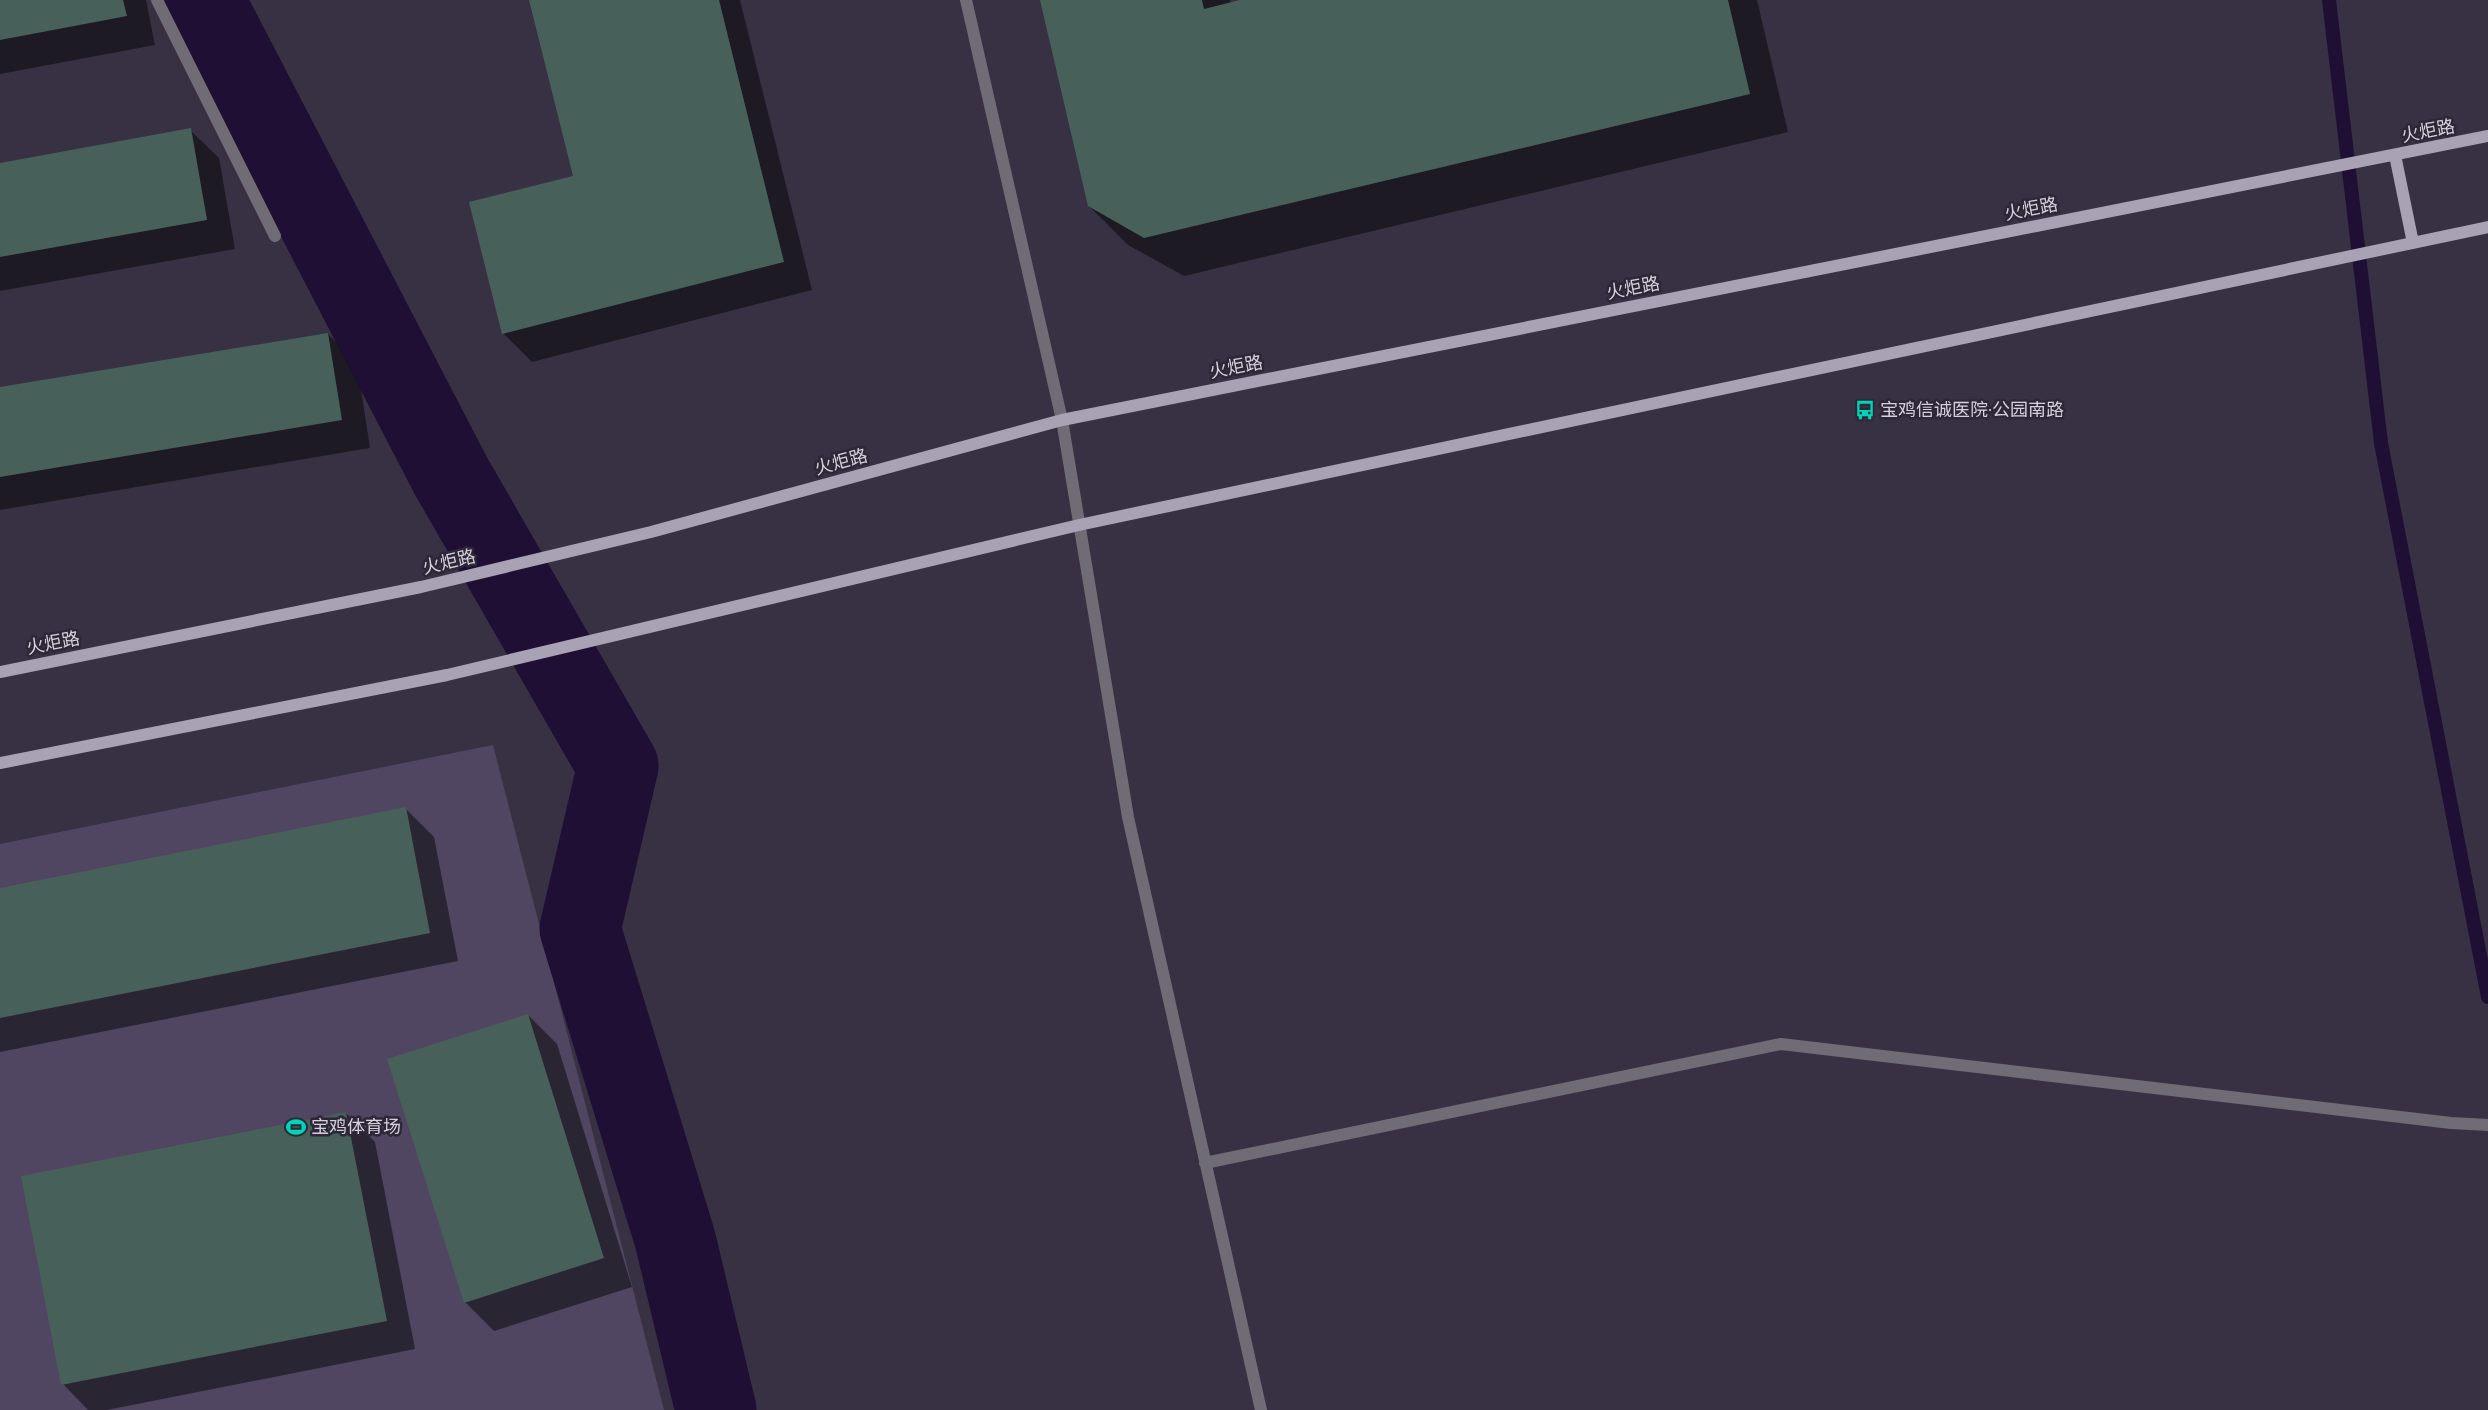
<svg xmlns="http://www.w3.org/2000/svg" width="2488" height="1410" viewBox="0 0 2488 1410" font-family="Manrope,'Noto Sans SC',sans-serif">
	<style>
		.green { fill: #504661 }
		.shadow { fill: #0007 }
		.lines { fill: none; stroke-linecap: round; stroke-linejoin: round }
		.stream { stroke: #1f0f34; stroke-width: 14 }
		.river { stroke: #1f0f34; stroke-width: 81 }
		.building { fill: #48605a }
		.minor { stroke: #6f6c75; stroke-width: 12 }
		.major { stroke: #a8a2b4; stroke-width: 12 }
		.labels { text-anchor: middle; stroke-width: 5; stroke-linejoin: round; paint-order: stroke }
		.street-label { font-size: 18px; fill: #d4d1dc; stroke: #2d2738 }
		.poi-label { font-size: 18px; fill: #d4d1dc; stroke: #2d2738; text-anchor: start }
	</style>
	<rect width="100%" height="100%" fill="#383143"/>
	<path class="green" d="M493,745L664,1410H0V844Z"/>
	<path class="shadow" d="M0,0H146L155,45L0,74Z
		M530,0H740L812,290L532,362L503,333L574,177Z
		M1041,0H1230L1231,3L1245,0H1757L1788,132L1184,276L1128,245L1089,206Z
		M190,130L219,158L235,249L0,291V164Z
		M328,334L357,363L370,448L0,510V389Z
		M405,808L434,837L458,961L0,1052V889Z
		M528,1015L557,1044L632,1287L494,1331L465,1302Z
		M346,1113L375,1142L415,1349L107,1410H88L63,1384Z"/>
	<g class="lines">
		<path class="stream" d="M2329,0L2381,443L2488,997"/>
		<path class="river" d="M205,0L210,12L451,476L618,766L580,929L675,1239L716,1410"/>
	</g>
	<path class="building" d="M0,0H123L127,16L0,40Z
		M529,0H719L784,262L502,334L469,202L573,176Z
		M1040,0H1202L1204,9L1240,0H1728L1750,94L1144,238L1088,206Z
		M191,128L207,220L0,257V163Z
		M328,333L342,420L0,477V387Z
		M406,807L430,933L0,1018V888Z
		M528,1014L604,1258L464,1303L387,1059Z
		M346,1112L387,1321L61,1385L21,1176Z"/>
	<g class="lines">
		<path class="minor" d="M157,0L275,236
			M966,0L1062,420L1128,817L1261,1410
			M1205,1163L1781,1044L2451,1123L2488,1125"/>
		<path class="major" d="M2395,155L2413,243
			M0,672L421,587L651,532L1062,420L2488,136
			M0,763L447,675L1079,525L2488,227"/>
	</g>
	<defs>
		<symbol id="bus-bare" viewBox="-9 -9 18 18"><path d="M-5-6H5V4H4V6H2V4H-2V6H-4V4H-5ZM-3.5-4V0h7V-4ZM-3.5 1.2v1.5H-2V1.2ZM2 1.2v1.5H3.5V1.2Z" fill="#00d5b7" stroke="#2d2738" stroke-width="2.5" paint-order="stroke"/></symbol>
		<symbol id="stadium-bare" viewBox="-9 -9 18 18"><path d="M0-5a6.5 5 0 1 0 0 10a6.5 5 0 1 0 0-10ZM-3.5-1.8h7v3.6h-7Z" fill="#00d5b7" stroke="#2d2738" stroke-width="2.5" paint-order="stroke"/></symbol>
	</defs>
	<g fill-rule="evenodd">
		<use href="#bus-bare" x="1851" y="396" width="28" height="28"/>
		<use href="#stadium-bare" x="282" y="1113" width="28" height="28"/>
	</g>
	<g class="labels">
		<g class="street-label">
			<text transform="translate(2428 131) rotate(-11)" y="6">火炬路</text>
			<text transform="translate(2031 209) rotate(-11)" y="6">火炬路</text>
			<text transform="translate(1633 288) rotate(-11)" y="6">火炬路</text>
			<text transform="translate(1236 367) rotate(-11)" y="6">火炬路</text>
			<text transform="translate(841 462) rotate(-15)" y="6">火炬路</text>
			<text transform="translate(449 562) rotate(-13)" y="6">火炬路</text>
			<text transform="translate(53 643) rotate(-11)" y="6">火炬路</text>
		</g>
		<g class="poi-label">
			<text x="1880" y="416">宝鸡信诚医院·公园南路</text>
			<text x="311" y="1133">宝鸡体育场</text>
		</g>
	</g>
</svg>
